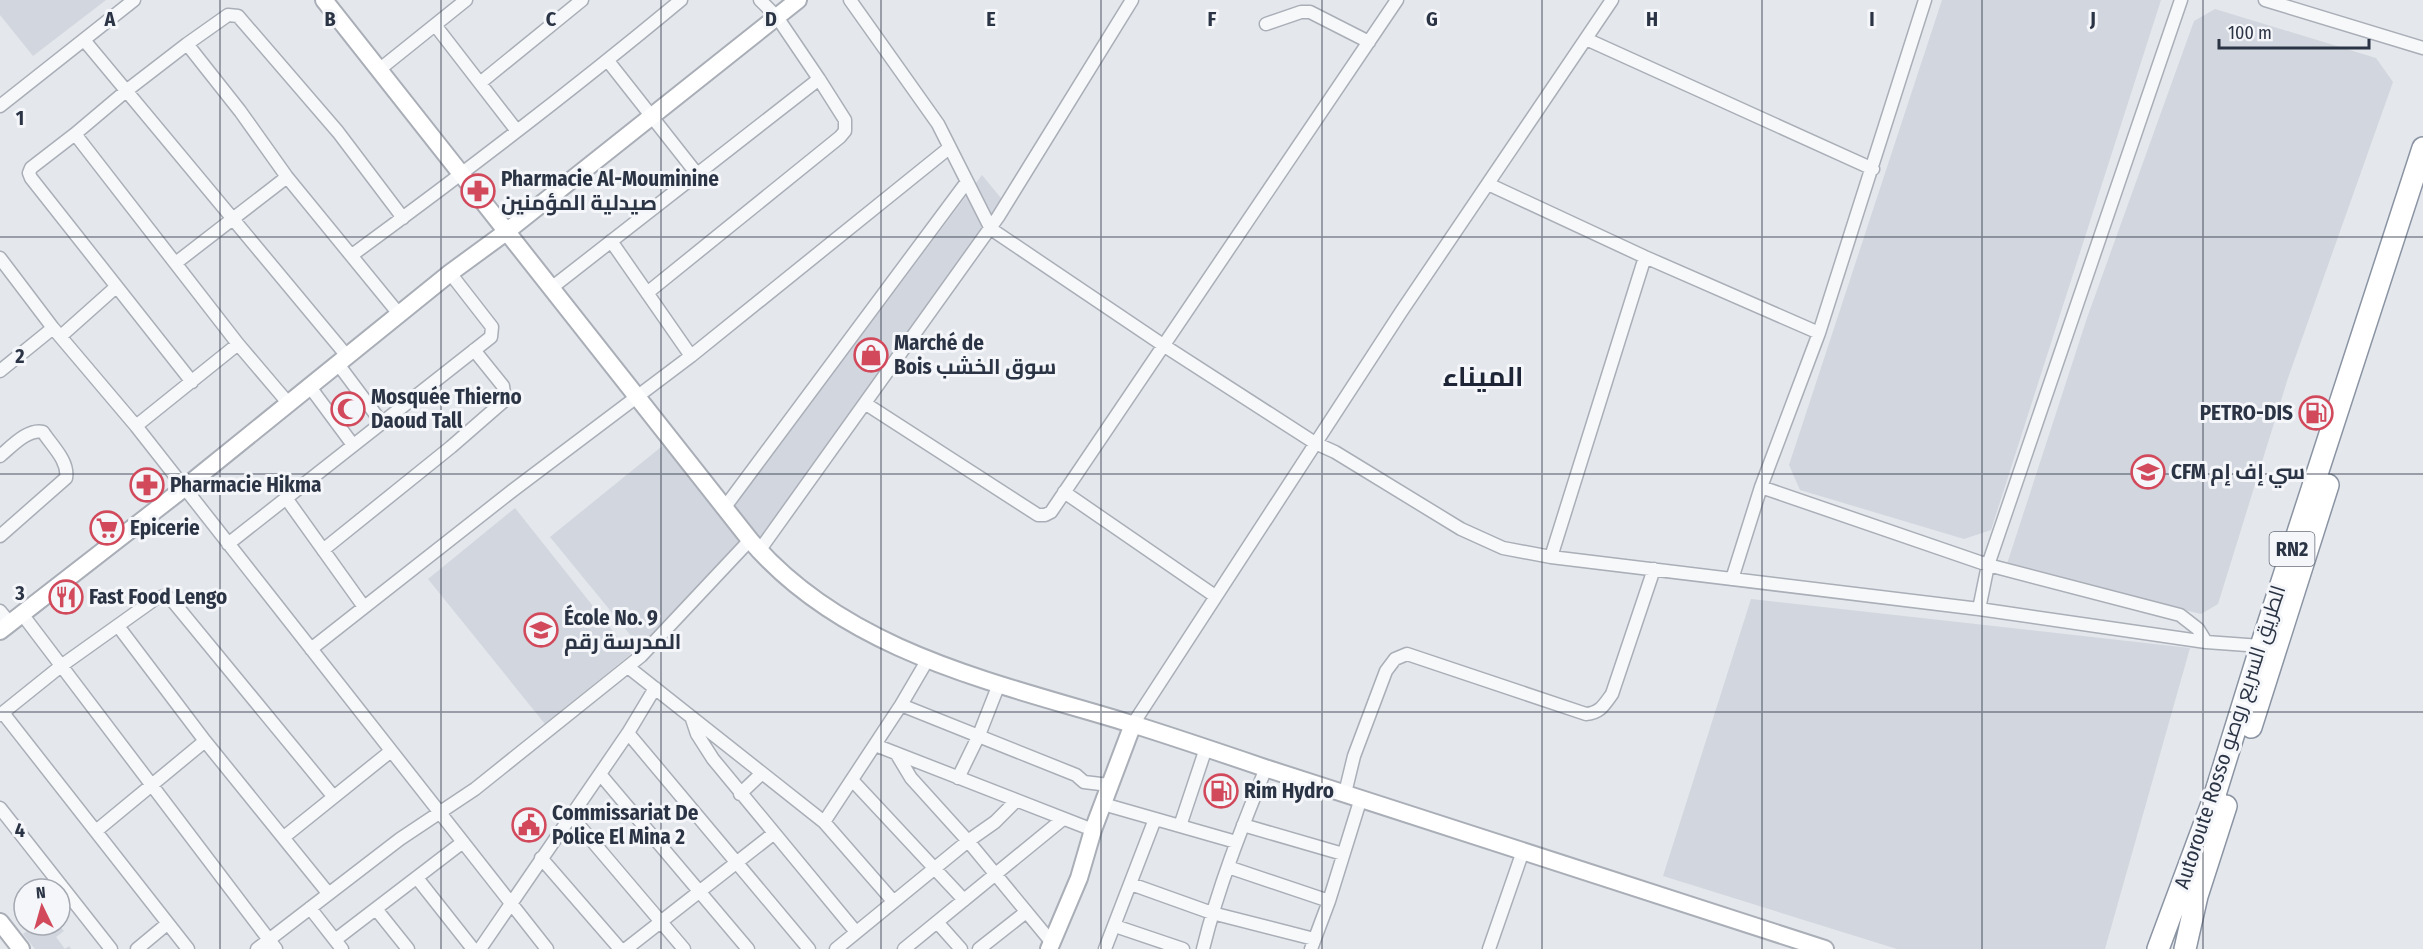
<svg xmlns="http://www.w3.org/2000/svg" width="2423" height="949" viewBox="0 0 2423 949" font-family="'Fira Sans Condensed',Cairo,sans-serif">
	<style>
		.built { fill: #d2d6de }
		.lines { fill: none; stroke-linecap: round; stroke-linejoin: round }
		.street-casing { stroke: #a9aeb7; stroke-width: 15 }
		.secondary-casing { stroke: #a9aeb7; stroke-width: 20 }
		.highway-casing { stroke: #8b94a3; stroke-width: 24 }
		.street { stroke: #f7f8fa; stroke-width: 12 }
		.secondary { stroke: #fff; stroke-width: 16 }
		.highway { stroke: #fff; stroke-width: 21 }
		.grid { fill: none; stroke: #2b3445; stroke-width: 1.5; stroke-opacity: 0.55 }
		.labels { text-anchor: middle; stroke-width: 6; stroke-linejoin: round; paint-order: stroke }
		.shield { fill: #f4f6f9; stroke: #676e7b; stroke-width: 1.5 }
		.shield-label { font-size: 20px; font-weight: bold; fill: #2b3445 }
		.poi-label { font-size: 21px; font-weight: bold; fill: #2b3445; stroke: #f4f6f9; text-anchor: start }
		.street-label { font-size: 21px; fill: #2b3445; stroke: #f4f6f9 }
		.district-label { font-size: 27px; font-weight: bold; fill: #1d2536; stroke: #f4f6f9 }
		.grid-label { font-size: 20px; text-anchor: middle; font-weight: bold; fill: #2b3445; stroke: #f4f6f9; stroke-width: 6; stroke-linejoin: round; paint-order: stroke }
	</style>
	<rect width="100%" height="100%" fill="#e4e7ec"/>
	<path class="built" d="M0,0H106L33,56L0,15Z
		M1942,0H2161L1991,530L1964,539L1800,490L1789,465Z
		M2215,9L2376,58L2393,82L2288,378L2218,604L2201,614L2006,567L2087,318L2194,21Z
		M982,175L1005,203L760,543L733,507Z
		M666,443L743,541L641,648L550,537Z
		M515,508L631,654L545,724L428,579Z
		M1751,599L2190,648L2105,949H1897L1663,876Z
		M35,925H59L64,931L56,937L65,949L69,946L71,949H35L23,934Z"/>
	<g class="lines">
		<defs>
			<path id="street" d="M850,0L938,124L991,229L1163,345L1315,443L1335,452L1461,529L1503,548L1551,557L1979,609L2206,642L2261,646
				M2265,0L2423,48
				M1266,24L1301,12H1310L1369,42
				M435,25L517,131
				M1586,39L1873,169
				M84,40L347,356
				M187,44L228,15L238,16L338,132L403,218
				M608,61L697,174
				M380,69L466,0
				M480,83L582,0
				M0,106L134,0
				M75,134L31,168L29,173L31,178L192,382
				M1488,184L1645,257L1819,333
				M611,241L691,356
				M352,255C464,173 574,89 681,0
				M0,258L53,328L136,426L547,949
				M177,262L287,177
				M550,289L819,79L777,17L760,0
				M647,293L840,137L845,131V120L819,79
				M61,336L116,287
				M338,364L382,423
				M0,371L53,328
				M310,387L353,445
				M289,404L238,344L75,134L126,91L187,44L240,111L287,177L399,314
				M866,404L1038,515H1045L1051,512L1397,0
				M136,426L238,344
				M0,456C11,447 28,428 43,432C52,446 69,461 66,478L0,536
				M1761,487L1988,565L2180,615L2198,629L2206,642
				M1064,492L1215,596
				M286,498L364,607
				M725,507L966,183
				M228,544L491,337L492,327L450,273
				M323,550L451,447L505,400L503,386L474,350
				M759,551L998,217L1132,0
				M1551,557L1645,257
				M1732,579L1761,487L1819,333L1925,0
				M1979,609L1988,565L2181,0
				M0,611L10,623
				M22,614L276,949
				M118,626L205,741L328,893
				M311,649L512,491L691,356L949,148
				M628,667L824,822L893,901
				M901,705L1076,775L1084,782L1109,785
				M3,713L188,949
				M0,715L61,666L155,599L164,596L171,599L333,796
				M692,719L697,734L713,759L856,932
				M1133,724L1401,312L1612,0
				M628,733L809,949
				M875,745L1093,830
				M896,753L911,778L968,841L1053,944
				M600,774L748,949
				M958,778L979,735L999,684
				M852,780L964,900
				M1345,793L1354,756L1386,671L1395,659L1407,654L1586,714C1600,713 1604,705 1612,694L1654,569
				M740,794L762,773
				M1103,804L1236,842
				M0,808L111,949
				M571,816L684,949
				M824,822L901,705L928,659
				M1243,825L1343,854
				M1180,826L1206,748
				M96,831L205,741
				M284,837L391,751
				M541,858L620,949
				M1228,867L1329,901
				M417,878L473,949
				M1131,884L1212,913L1314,939
				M310,908L342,949
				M376,909L408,949
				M937,922L961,949
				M1115,926L1183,949
				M335,940L463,842
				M137,949L167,924
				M257,949L400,839L475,789L641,656L750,540
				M480,949L628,733L655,688
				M626,949L773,834
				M836,949L968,841L995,822L1016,801
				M904,949L1063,819
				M979,949L1026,912
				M1105,949L1155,819
				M1203,949C1218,887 1242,827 1266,768
				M1311,949L1329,901L1361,798
				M1489,949L1523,851"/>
			<path id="secondary" d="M324,0L750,540C846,653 998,683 1132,724C1177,738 1221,753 1265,768C1452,828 1639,889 1825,949
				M0,631L184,488L450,273L506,232L798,0
				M0,922L21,949
				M1049,949L1079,878L1093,830L1133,724"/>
			<path id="highway" d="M2251,727L2328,485
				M2158,949L2213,801L2261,646L2423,148
				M2185,949L2197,896L2226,806"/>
		</defs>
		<use href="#street" class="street-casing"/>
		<use href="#secondary" class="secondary-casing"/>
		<use href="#highway" class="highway-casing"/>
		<use href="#street" class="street"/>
		<use href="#secondary" class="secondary"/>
		<use href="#highway" class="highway"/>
	</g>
	<path class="grid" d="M220,0V949M441,0V949M661,0V949M881,0V949M1101,0V949M1322,0V949M1542,0V949M1762,0V949M1982,0V949M2203,0V949M0,237H2423M0,474H2423M0,712H2423"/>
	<defs>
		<symbol id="pharmacy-ring" viewBox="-11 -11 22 22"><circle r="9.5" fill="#f4f6f9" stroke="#d1495b" stroke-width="1.5"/><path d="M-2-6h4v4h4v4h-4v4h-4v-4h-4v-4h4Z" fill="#d1495b"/></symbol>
		<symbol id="shop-ring" viewBox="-11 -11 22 22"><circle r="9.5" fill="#f4f6f9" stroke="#d1495b" stroke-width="1.5"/><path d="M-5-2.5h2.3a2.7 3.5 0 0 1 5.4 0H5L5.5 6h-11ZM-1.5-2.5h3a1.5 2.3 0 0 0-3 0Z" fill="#d1495b"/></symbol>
		<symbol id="mosque-ring" viewBox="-11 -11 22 22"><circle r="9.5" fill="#f4f6f9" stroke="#d1495b" stroke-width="1.5"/><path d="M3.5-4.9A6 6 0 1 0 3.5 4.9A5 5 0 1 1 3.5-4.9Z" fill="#d1495b"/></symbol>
		<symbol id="fuel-ring" viewBox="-11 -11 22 22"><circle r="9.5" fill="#f4f6f9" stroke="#d1495b" stroke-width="1.5"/><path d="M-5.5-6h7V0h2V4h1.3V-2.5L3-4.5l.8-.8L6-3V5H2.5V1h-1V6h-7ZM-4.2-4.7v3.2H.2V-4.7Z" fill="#d1495b"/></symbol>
		<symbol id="university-ring" viewBox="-11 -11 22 22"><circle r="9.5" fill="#f4f6f9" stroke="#d1495b" stroke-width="1.5"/><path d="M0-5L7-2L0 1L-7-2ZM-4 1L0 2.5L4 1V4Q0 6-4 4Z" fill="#d1495b"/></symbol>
		<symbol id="supermarket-ring" viewBox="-11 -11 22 22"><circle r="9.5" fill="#f4f6f9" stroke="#d1495b" stroke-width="1.5"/><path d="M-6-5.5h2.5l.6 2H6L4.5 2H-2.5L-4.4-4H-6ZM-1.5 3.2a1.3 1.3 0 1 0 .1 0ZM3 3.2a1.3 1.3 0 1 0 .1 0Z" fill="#d1495b"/></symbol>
		<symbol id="restaurant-ring" viewBox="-11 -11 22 22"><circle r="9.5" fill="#f4f6f9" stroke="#d1495b" stroke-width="1.5"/><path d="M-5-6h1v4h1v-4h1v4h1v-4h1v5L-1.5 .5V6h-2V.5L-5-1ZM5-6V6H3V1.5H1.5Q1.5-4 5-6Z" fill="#d1495b"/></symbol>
		<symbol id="school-ring" viewBox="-11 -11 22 22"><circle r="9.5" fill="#f4f6f9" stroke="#d1495b" stroke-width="1.5"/><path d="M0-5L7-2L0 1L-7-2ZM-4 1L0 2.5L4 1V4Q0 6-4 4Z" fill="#d1495b"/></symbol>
		<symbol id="civic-ring" viewBox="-11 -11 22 22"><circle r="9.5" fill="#f4f6f9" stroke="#d1495b" stroke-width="1.5"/><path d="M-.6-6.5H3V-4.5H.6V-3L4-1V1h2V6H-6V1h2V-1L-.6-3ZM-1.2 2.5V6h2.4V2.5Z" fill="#d1495b"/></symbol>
	</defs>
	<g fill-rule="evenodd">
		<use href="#pharmacy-ring" x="459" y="172" width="38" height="38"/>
		<use href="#shop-ring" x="852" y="336" width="38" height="38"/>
		<use href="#mosque-ring" x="329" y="390" width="38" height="38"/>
		<use href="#fuel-ring" x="2297" y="394" width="38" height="38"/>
		<use href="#university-ring" x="2129" y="453" width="38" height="38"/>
		<use href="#pharmacy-ring" x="128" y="466" width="38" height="38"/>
		<use href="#supermarket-ring" x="88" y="509" width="38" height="38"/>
		<use href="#restaurant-ring" x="47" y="578" width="38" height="38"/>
		<use href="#school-ring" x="522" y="611" width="38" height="38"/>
		<use href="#fuel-ring" x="1202" y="772" width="38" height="38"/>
		<use href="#civic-ring" x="510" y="806" width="38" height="38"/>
	</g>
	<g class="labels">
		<rect class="shield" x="2269.5" y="532" width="45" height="34" rx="4.5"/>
		<g class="shield-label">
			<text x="2292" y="556">RN2</text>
		</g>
		<g class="poi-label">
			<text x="501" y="186">Pharmacie Al-Mouminine<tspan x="501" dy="24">صيدلية المؤمنين</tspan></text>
			<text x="894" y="350">Marché de<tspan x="894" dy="24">Bois سوق الخشب</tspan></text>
			<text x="371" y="404">Mosquée Thierno<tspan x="371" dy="24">Daoud Tall</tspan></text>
			<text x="2293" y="420" text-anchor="end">PETRO-DIS</text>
			<text x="2171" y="479">CFM سي إف إم</text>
			<text x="170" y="492">Pharmacie Hikma</text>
			<text x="130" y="535">Epicerie</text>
			<text x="89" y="604">Fast Food Lengo</text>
			<text x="564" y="625">École No. 9<tspan x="564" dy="24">المدرسة رقم</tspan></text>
			<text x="1244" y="798">Rim Hydro</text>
			<text x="552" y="820">Commissariat De<tspan x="552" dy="24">Police El Mina 2</tspan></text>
		</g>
		<g class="street-label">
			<text transform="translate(2230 737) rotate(-72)" y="7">Autoroute Rosso الطريق السريع روصو</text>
		</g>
		<g class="district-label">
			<text x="1483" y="386">الميناء</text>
		</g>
	</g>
	<g class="grid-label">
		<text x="110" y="26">A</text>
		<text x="330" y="26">B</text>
		<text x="551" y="26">C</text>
		<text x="771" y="26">D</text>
		<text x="991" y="26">E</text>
		<text x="1212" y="26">F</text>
		<text x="1432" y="26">G</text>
		<text x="1652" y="26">H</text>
		<text x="1872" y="26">I</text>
		<text x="2093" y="26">J</text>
		<text x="20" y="125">1</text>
		<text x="20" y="363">2</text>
		<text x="20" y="600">3</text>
		<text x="20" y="837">4</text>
	</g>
	<g transform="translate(42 907) rotate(355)"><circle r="28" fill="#f4f6f9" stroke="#a4a8b1" stroke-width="1.5"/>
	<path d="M0-4.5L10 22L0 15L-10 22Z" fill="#d1495b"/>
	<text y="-9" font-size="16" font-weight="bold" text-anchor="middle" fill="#2b3445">N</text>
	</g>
	<path d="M2219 39v9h150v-9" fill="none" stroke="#2b3445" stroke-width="3"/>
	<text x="2228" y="39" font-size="18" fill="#2b3445" stroke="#f4f6f9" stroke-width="4.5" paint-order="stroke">100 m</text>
</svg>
